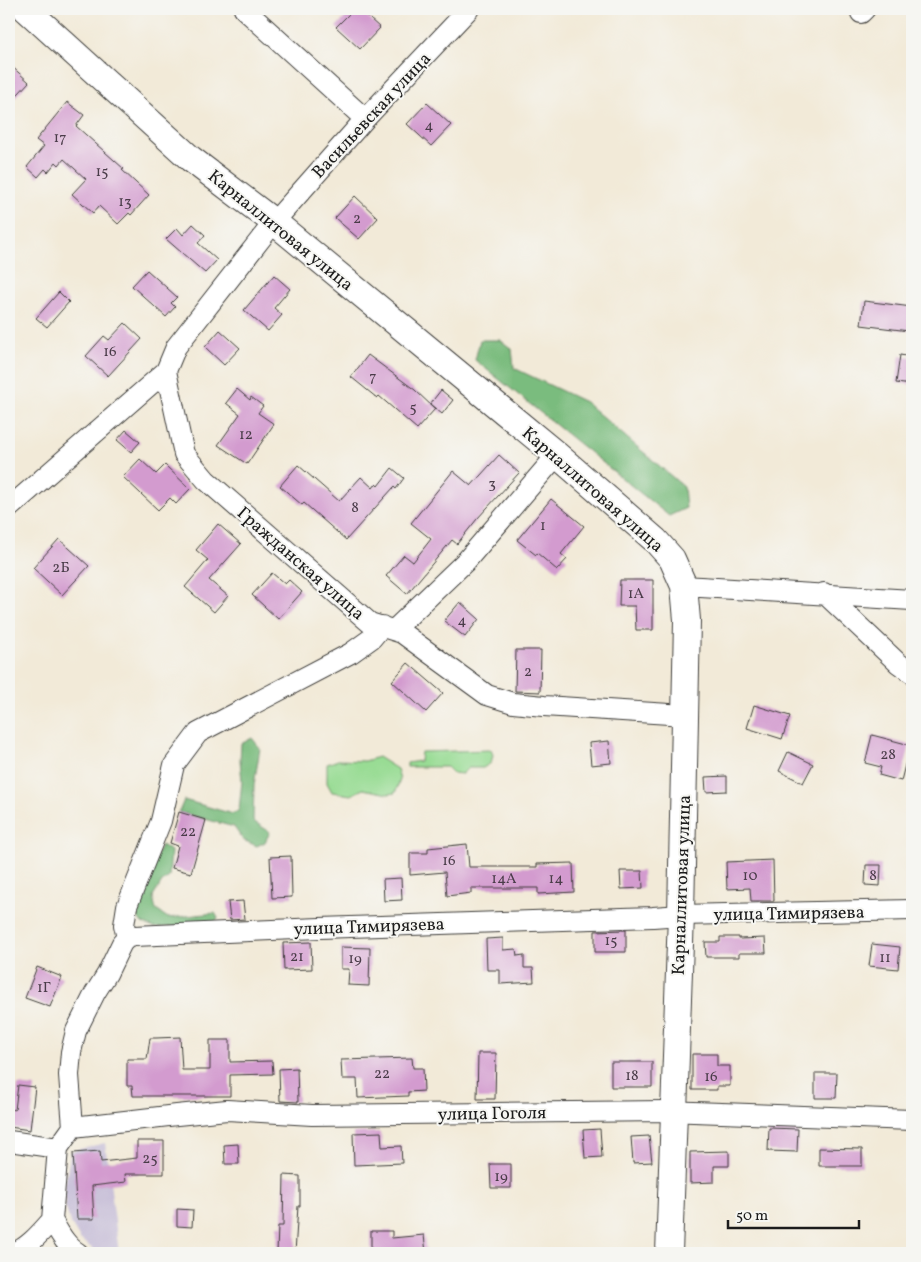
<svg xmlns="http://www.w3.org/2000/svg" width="921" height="1262" viewBox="0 0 921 1262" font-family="Vollkorn,serif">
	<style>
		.industrial { fill: #c8bfd8 }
		.green { fill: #99dc94; stroke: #5a7c58 }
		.forest { fill: #7abc7e; stroke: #4b6c4d }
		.building { fill: #d39bcf }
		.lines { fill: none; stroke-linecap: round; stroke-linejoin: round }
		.minor-casing { stroke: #3c3b38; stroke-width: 22 }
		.tertiary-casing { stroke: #3c3b38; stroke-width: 28 }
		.minor { stroke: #fff; stroke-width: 20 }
		.tertiary { stroke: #fff; stroke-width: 26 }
		.labels { text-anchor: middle; stroke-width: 4; stroke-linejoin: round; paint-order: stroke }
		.number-label { font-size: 15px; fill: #4a3c49 }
		.street-label { font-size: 18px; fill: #1c1c1c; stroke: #f6f6f2 }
	</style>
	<rect width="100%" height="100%" fill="#f6f6f2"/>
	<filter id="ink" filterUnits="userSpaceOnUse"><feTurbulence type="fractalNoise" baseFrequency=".02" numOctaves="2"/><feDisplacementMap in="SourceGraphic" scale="10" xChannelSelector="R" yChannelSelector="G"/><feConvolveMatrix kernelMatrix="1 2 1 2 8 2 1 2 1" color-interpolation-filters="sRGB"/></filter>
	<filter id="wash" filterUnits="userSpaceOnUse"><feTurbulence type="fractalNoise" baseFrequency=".0096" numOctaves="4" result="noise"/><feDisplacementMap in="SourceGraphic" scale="20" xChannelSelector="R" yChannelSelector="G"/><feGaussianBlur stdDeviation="1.12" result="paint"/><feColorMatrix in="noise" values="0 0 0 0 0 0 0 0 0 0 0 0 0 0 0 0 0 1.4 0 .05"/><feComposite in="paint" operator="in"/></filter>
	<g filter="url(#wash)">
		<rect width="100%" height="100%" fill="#f2ead8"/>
		<path class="industrial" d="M105,1143L119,1253H98L80,1239L70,1222L65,1205V1184L71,1151Z"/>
		<path class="green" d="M491,750L493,755L491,763L483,768H468L462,774L453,773L447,767H407V763L420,761L421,752Z
			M378,757L397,769L400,780L395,793L388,794L363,789L351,795L332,792L327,783V764L338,760L365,761Z"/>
		<path class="forest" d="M480,340H500L512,349L514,368L585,402L684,487L686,508L669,516L475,360Z
			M252,738L260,748L254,785L253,821L270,832L265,842L257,846L243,840L234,827L179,812L184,800L233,814L239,810L242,781L240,760L241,744Z
			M161,845L171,851L169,877L162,882L153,897L156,910L168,918L215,913L218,918L214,923L154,928L142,923L137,916L139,901Z"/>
		<g id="blocks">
			<path class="building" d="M354,9H359L380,28L360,49L336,27Z
				M9,64L29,82L9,104Z
				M67,102L84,115L76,126L124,169L122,170L149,195L131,215L129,213L118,224L99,206L93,213L72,194L86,179L64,159L59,165L56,162L48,172L45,169L38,177L27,167L44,146L36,140Z
				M427,103L451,125L431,146L407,124Z
				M355,196L378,218L359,239L335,218Z
				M193,224L205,235L198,243L217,260L205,273L166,239L177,228L183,235Z
				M147,270L177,297L171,303L175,307L166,317L132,286Z
				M274,275L290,289L274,308L282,315L268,331L244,310Z
				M59,292L69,302L47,327L36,318Z
				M864,301L912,307L909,331L861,325Z
				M125,323L142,339L108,376L86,356L104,336L109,340Z
				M220,330L240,348L224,365L205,347Z
				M368,355L415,390L435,409L417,429L379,396L377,398L351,377Z
				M900,355L912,357V385L896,383Z
				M237,389L250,400L251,397L263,406L258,413L274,424L247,464L218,445L240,414L226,403Z
				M441,390L453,400L442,414L430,404Z
				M126,430L140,442L131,452L117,440Z
				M499,455L519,473L477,519L457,544L452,540L407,594L386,576L404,555L413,562L431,539L411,523L453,471L471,486Z
				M140,459L156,474L165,465L190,489L176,504L170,498L158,510L123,477Z
				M298,465L339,501L361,477L373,488L376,484L378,486L392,468L404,478L396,489L394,487L346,540L304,503L302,505L280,486Z
				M551,499L584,526L561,554L567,559L557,570L537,553L536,555L517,540Z
				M218,524L241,544L209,580L228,596L214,612L185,587L208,560L196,550Z
				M59,539L89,566L62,595L33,568Z
				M272,573L285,584L289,580L302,592L278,619L252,595Z
				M620,580H653V630H636L635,606H619Z
				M460,602L479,619L465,637L444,621Z
				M516,650H541L540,692L515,691Z
				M408,663L443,693L426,712L392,681Z
				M754,705L790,716L782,739L747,728Z
				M872,735L910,745L901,781L879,775L881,767L865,763Z
				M609,741L611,763L591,765L589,743Z
				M788,752L813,764L803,783L779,771Z
				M727,776V791L706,792L705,777Z
				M179,812L206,820L191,873L172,868L178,846L170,843Z
				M467,844L469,867H537V864L573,863L574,892L538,894V888H471V893L447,896L445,872L410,875V853H428V848Z
				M291,856L292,897L272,898L270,857Z
				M773,860L774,901H751L750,888L727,889L726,862Z
				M866,865H881L880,886L865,885Z
				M620,871H642L643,888L621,889Z
				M401,878L402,900L384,901L383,879Z
				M243,901L245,919L230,920L228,902Z
				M626,930V952H595V931Z
				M720,937H739V939L765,938L766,953H739V957H706L705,942H720Z
				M503,938V950L516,949L517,956L524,955V968H533L534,982L500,984V970H487L486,939Z
				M311,942L312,969L284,970L283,943Z
				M872,944L900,947L898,969L869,966Z
				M341,947L370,948L369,986L348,985L349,969H341Z
				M37,967L62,977L50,1007L25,998Z
				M180,1037L182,1070H210V1040H230V1062L272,1061L273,1074L230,1075V1096H133L132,1086H127V1059H147L150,1038H156Z
				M478,1053H496L495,1099H477Z
				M692,1054H717V1066H730V1086H717V1090H692Z
				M412,1058L413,1068H423L424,1091L408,1092V1096L358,1098L357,1079H342L341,1060Z
				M611,1062H652V1087H611Z
				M297,1068L298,1102L280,1101L279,1069Z
				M815,1073H837L836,1098H815Z
				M18,1085L35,1087L30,1130L9,1127V1109L15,1110Z
				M769,1128L798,1129L797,1152L768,1151Z
				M600,1129L602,1157L585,1158L583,1130Z
				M381,1132L382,1147L401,1146L402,1163L354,1165L353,1133Z
				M649,1136L652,1162L633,1163L631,1137Z
				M137,1141H164V1174H125L126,1182L92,1186L94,1219H77L73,1153L100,1151L101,1162L137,1158Z
				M238,1144L239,1164H225L224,1145Z
				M819,1148L862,1149V1166H819Z
				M729,1151V1166H714V1182L690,1183V1152Z
				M490,1164H511V1188H491Z
				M284,1175L300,1176V1206H298L295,1253H277L278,1226H283Z
				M177,1209L193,1210L192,1227L177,1226Z
				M371,1231H392V1238L424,1235L426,1253H371Z"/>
		</g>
	</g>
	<g filter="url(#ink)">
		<use href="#blocks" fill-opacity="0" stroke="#3c3b38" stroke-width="1"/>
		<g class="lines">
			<defs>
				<path id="minor" d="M244,9L365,119
					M469,9L365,119L274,222L176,347L166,371L184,454L206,480L370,623L402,633L487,695L513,703L544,706L685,715
					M861,13L865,9
					M9,508L166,371
					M684,586L912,600
					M824,593L898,663L912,673
					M394,630L466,561L557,455
					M127,938L124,925L127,906L161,821L174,765L198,733L351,653L372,638L382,626
					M73,1127L177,1115L227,1110L312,1115L666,1111L912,1120
					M9,1141L58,1148
					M52,1220L58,1148L73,1127L69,1075L71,1052L76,1031L95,993L107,974L122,943L127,938L134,936L320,928L653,917L681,915L912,910
					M52,1220C59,1232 66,1246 78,1253
					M14,1253C30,1246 41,1232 52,1220"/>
				<path id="tertiary" d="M26,9L191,159L274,222L557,455L655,540L672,559L684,586L687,620L681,915L669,1253"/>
			</defs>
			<use href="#minor" class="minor-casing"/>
			<use href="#tertiary" class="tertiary-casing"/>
			<use href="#minor" class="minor"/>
			<use href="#tertiary" class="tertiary"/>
		</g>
	</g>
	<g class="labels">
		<g class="number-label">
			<text x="429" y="130">4</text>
			<text x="60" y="142">17</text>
			<text x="102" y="176">15</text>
			<text x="125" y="206">13</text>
			<text x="357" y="223">2</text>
			<text x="110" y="356">16</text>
			<text x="373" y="381">7</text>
			<text x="413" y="412">5</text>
			<text x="246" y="439">12</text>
			<text x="492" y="488">3</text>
			<text x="355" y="512">8</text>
			<text x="543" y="530">1</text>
			<text x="61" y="572">2Б</text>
			<text x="636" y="598">1А</text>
			<text x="462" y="625">4</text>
			<text x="528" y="676">2</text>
			<text x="888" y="759">28</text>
			<text x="188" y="836">22</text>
			<text x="449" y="865">16</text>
			<text x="750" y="880">10</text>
			<text x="873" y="880">8</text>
			<text x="504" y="883">14А</text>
			<text x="556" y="883">14</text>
			<text x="611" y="945">15</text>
			<text x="297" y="961">21</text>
			<text x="885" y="962">11</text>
			<text x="355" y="963">19</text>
			<text x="44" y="992">1Г</text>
			<text x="382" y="1078">22</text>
			<text x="632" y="1080">18</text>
			<text x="711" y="1081">16</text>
			<text x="150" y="1163">25</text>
			<text x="501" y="1181">19</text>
		</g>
		<g class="street-label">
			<text transform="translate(371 115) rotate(-47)" y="6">Васильевская улица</text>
			<text transform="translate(281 230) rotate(39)" y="6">Карналлитовая улица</text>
			<text transform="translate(593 489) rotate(41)" y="6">Карналлитовая улица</text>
			<text transform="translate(301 563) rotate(41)" y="6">Гражданская улица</text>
			<text transform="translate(681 885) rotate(-88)" y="6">Карналлитовая улица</text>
			<text transform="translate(789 913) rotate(-1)" y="6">улица Тимирязева</text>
			<text transform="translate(369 926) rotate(-2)" y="6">улица Тимирязева</text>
			<text transform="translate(492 1113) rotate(-1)" y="6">улица Гоголя</text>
		</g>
	</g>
	<rect width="921" height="1262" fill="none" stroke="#f6f6f2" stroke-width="30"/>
	<path d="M728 1220v8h131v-8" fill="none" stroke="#1c1c1c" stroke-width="2.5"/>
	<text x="736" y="1220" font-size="15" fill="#1c1c1c" stroke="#f6f6f2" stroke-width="4" paint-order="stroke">50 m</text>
</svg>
